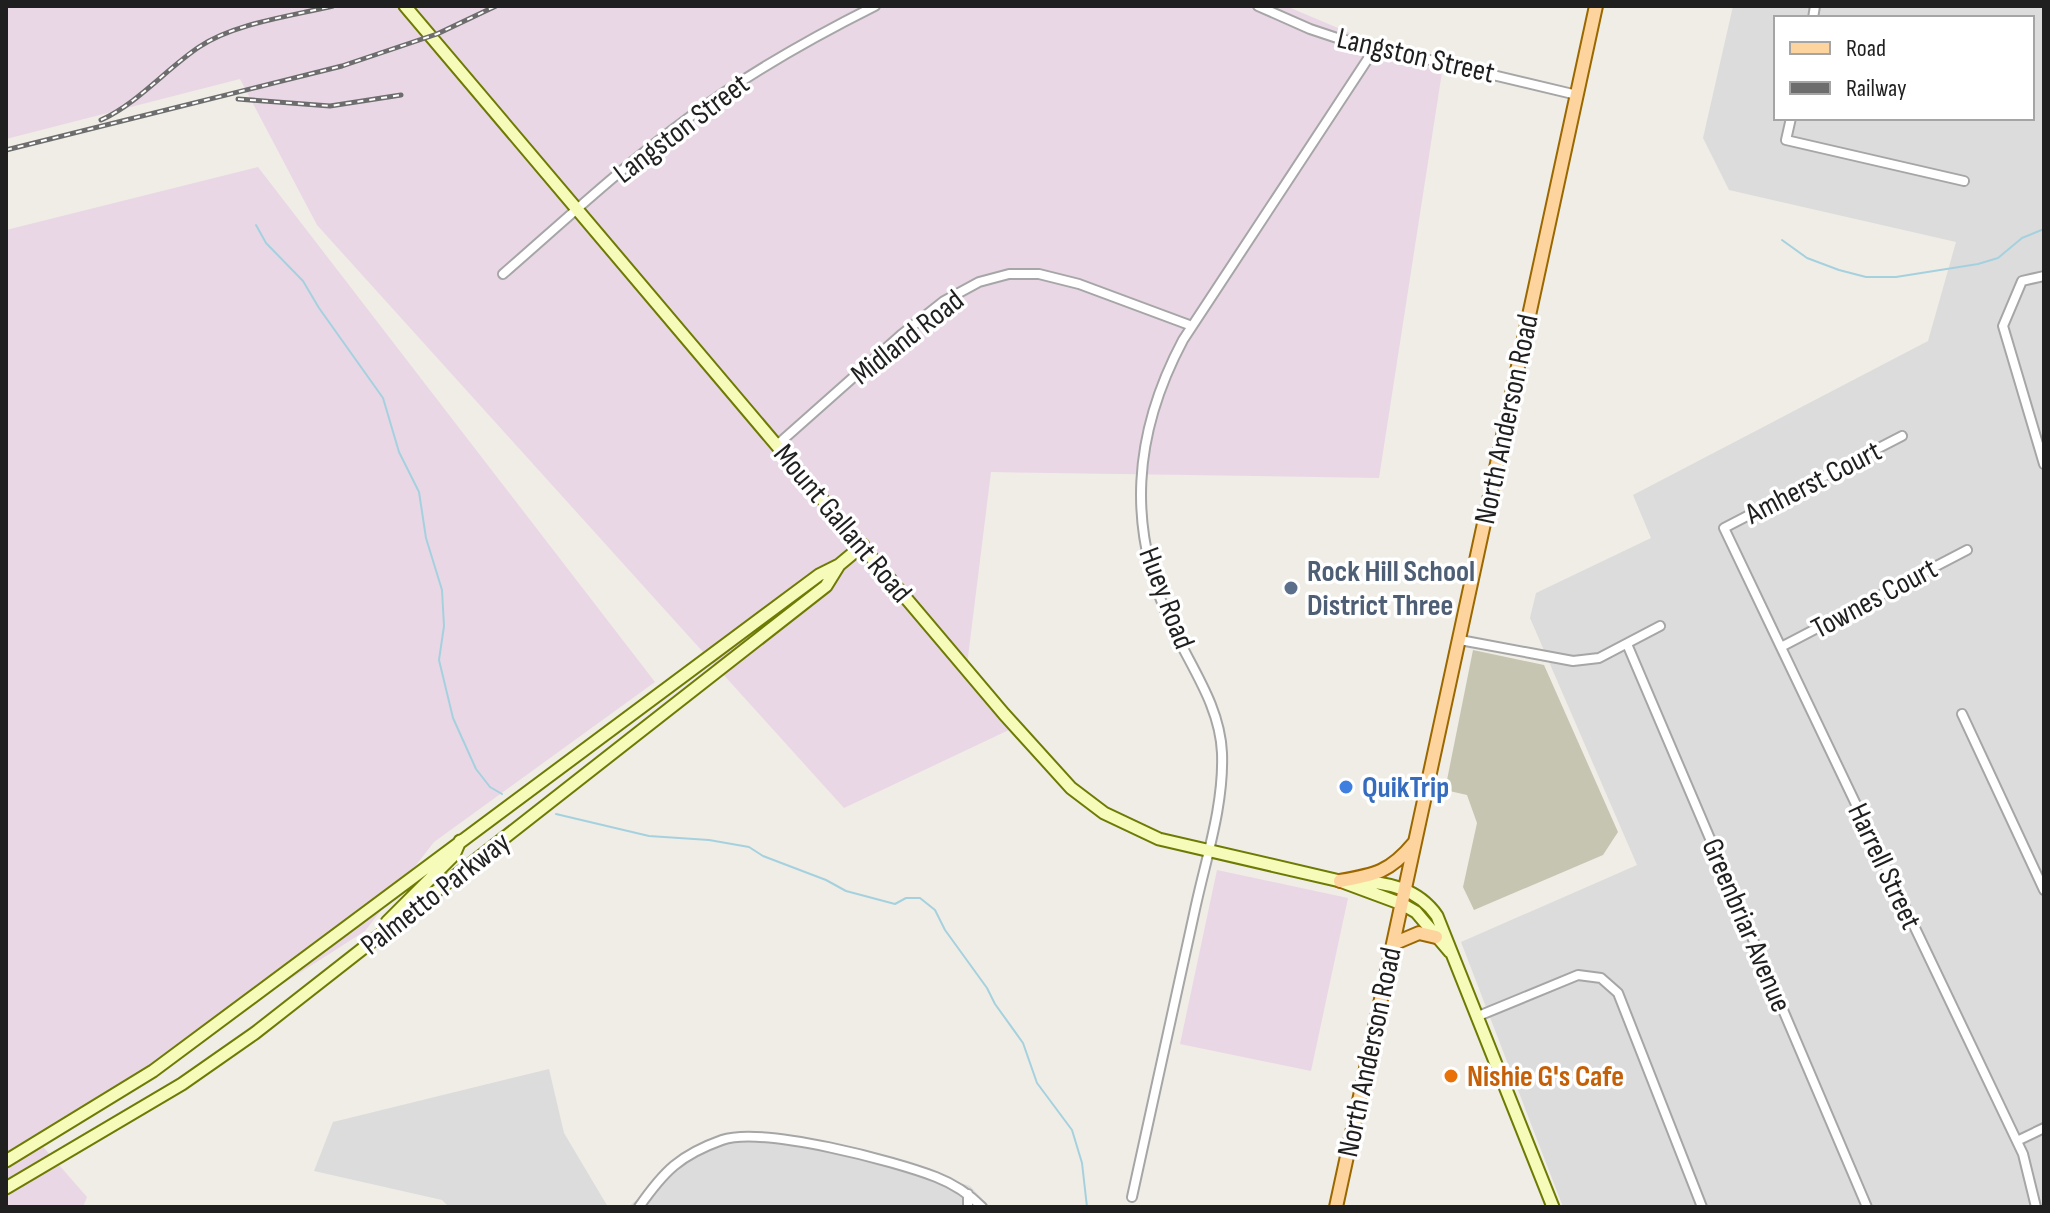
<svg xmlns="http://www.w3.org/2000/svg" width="2050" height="1213" viewBox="0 0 2050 1213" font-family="'Sofia Sans Condensed',sans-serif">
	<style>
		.residential { fill: #dddcdc; fill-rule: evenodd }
		.industrial { fill: #e9d7e6 }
		.construction { fill: #c5c5b1 }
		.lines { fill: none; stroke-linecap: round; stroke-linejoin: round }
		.stream { stroke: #a5d1df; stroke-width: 2 }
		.street-casing { stroke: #a6a6a6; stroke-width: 12 }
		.secondary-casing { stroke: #6d7a03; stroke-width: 15 }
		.primary-casing { stroke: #9b6800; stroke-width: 16 }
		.street { stroke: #fff; stroke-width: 8 }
		.secondary { stroke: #f7fbb9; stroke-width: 11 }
		.primary { stroke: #fdd49d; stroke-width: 12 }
		.rail-casing { stroke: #6d6d6d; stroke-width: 5 }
		.rail { stroke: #fff; stroke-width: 2; stroke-dasharray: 6; stroke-linecap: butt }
		.service-dot { fill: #5c6f8a; stroke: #fff; stroke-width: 3 }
		.shop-dot { fill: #3f7fe0; stroke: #fff; stroke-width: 3 }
		.food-dot { fill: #e8710a; stroke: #fff; stroke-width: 3 }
		.labels { text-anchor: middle; stroke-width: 7; stroke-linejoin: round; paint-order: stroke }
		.street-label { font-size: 30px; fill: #1f1f1f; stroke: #fff }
		.service-label { font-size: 30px; font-weight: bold; fill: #4e5e75; stroke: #fff; text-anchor: start }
		.shop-label { font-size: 30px; font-weight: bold; fill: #366cbe; stroke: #fff; text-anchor: start }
		.food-label { font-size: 30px; font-weight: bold; fill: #c56008; stroke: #fff; text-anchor: start }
	</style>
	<rect width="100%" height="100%" fill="#f0ede6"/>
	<path class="residential" d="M1733,6H2044V1207H1563L1461,942L1637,865L1530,618L1536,593L1651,538L1633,495L1928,341L1956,242L1729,190L1703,138ZM1776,18H2032V118H1776Z
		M549,1069L564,1133L608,1207H449L442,1200L314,1171L333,1122Z
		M745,1134L870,1156L970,1186L990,1207H628L691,1155Z"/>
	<path class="industrial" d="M6,6H1286L1442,72L1379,478L991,472L966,673L1011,729L844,808L317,225L240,79L6,139Z
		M258,167L655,682L434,842L365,931L38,1141L87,1197L83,1207H6V230Z
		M1217,870L1348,898L1311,1071L1180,1044Z"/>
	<path class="construction" d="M1473,650L1544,665L1618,832L1603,855L1474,910L1463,887L1477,823L1467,795L1445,790Z"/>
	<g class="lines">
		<path class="stream" d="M256,225L266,243L303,281L319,308L383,398L399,452L419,492L426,538L442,590L444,626L439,660L453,718L476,769L490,787L502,794
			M1782,240L1807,258L1839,270L1866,277H1896L1978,264L1998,258L2022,238L2044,229
			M556,814L649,836L709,840L749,847L763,856L826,880L846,891L895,904L906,898H920L935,910L945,930L987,988L995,1004L1023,1043L1037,1083L1072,1130L1082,1163L1087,1207"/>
		<defs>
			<path id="street" d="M1258,6L1310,29L1337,38L1577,95
				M1813,18L1815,6
				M1791,118L1786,140L1964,181
				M503,274C564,221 625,164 691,116C749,73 811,38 875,6
				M2044,276L2022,281L2003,326L2044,464
				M1902,436L1724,528L2023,1154L2036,1207
				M777,445L901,335L944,301L979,282L1009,274H1039L1079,284L1192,326
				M1460,640L1573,661L1599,658L1660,626
				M1627,644L1867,1207
				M1781,647L1967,550
				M1962,714L2044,890
				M1476,1017L1578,975L1601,978L1618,993L1702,1207
				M2017,1141L2044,1128
				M1132,1197C1153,1103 1173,1008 1194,914C1205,861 1224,807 1222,753C1220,705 1190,666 1171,624C1126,527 1133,434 1183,340L1375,48
				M639,1207C664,1171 680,1155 722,1140C763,1126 895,1161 936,1177C954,1184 969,1194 982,1207
				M968,1207V1194"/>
			<path id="secondary" d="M405,6L1004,714L1071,788L1104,813L1159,839L1340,881L1402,904L1416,912L1450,952
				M1355,881C1386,882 1418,888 1437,916L1553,1207
				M387,922L454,855L460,841
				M6,1161L153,1071L819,575L839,565L863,545
				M6,1188L182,1084L255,1033L826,586L839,565"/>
			<path id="primary" d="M1340,881C1375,875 1390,872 1414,843
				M1393,944L1419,933L1436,937
				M1336,1207L1596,6"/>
		</defs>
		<use href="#street" class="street-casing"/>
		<use href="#secondary" class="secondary-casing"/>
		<use href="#primary" class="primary-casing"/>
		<use href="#street" class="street"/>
		<use href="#secondary" class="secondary"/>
		<use href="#primary" class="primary"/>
		<defs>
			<path id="rail" d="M238,99L330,106L401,95
				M101,120C138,103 165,70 199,47C235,23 292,16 333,6
				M6,150L342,66L437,34L496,6"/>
		</defs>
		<use href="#rail" class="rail-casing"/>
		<use href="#rail" class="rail"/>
	</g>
	<circle class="service-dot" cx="1291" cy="588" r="8"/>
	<circle class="shop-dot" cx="1346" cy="787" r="8"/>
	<circle class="food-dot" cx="1451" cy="1076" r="8"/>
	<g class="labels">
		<g class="street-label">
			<text transform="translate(1416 55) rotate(13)" y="10">Langston Street</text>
			<text transform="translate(681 128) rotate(-37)" y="10">Langston Street</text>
			<text transform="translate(907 337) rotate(-38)" y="10">Midland Road</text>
			<text transform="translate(1506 419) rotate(-78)" y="10">North Anderson Road</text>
			<text transform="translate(1813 482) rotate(-27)" y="10">Amherst Court</text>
			<text transform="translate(843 523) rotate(50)" y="10">Mount Gallant Road</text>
			<text transform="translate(1167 598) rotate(69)" y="10">Huey Road</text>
			<text transform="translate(1874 598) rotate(-28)" y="10">Townes Court</text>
			<text transform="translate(1885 866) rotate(65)" y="10">Harrell Street</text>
			<text transform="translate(435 893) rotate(-38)" y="10">Palmetto Parkway</text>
			<text transform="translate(1747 925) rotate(67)" y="10">Greenbriar Avenue</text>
			<text transform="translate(1369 1052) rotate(-78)" y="10">North Anderson Road</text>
		</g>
		<g class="service-label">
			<text x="1307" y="581">Rock Hill School<tspan x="1307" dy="34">District Three</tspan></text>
		</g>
		<g class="shop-label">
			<text x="1362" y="797">QuikTrip</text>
		</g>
		<g class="food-label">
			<text x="1467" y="1086">Nishie G's Cafe</text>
		</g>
	</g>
	<rect width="2050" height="1213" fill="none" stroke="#1f1f1f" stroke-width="16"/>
	<rect x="1774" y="16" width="260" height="104" fill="#ffffff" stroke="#a5a5a5" stroke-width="2"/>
	<rect x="1790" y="42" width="40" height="12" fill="#fdd49d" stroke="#a5a5a5" stroke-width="2"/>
	<text x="1846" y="56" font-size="24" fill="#1f1f1f">Road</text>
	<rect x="1790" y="82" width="40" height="12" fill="#6d6d6d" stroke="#a5a5a5" stroke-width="2"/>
	<text x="1846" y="96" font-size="24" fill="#1f1f1f">Railway</text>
</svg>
